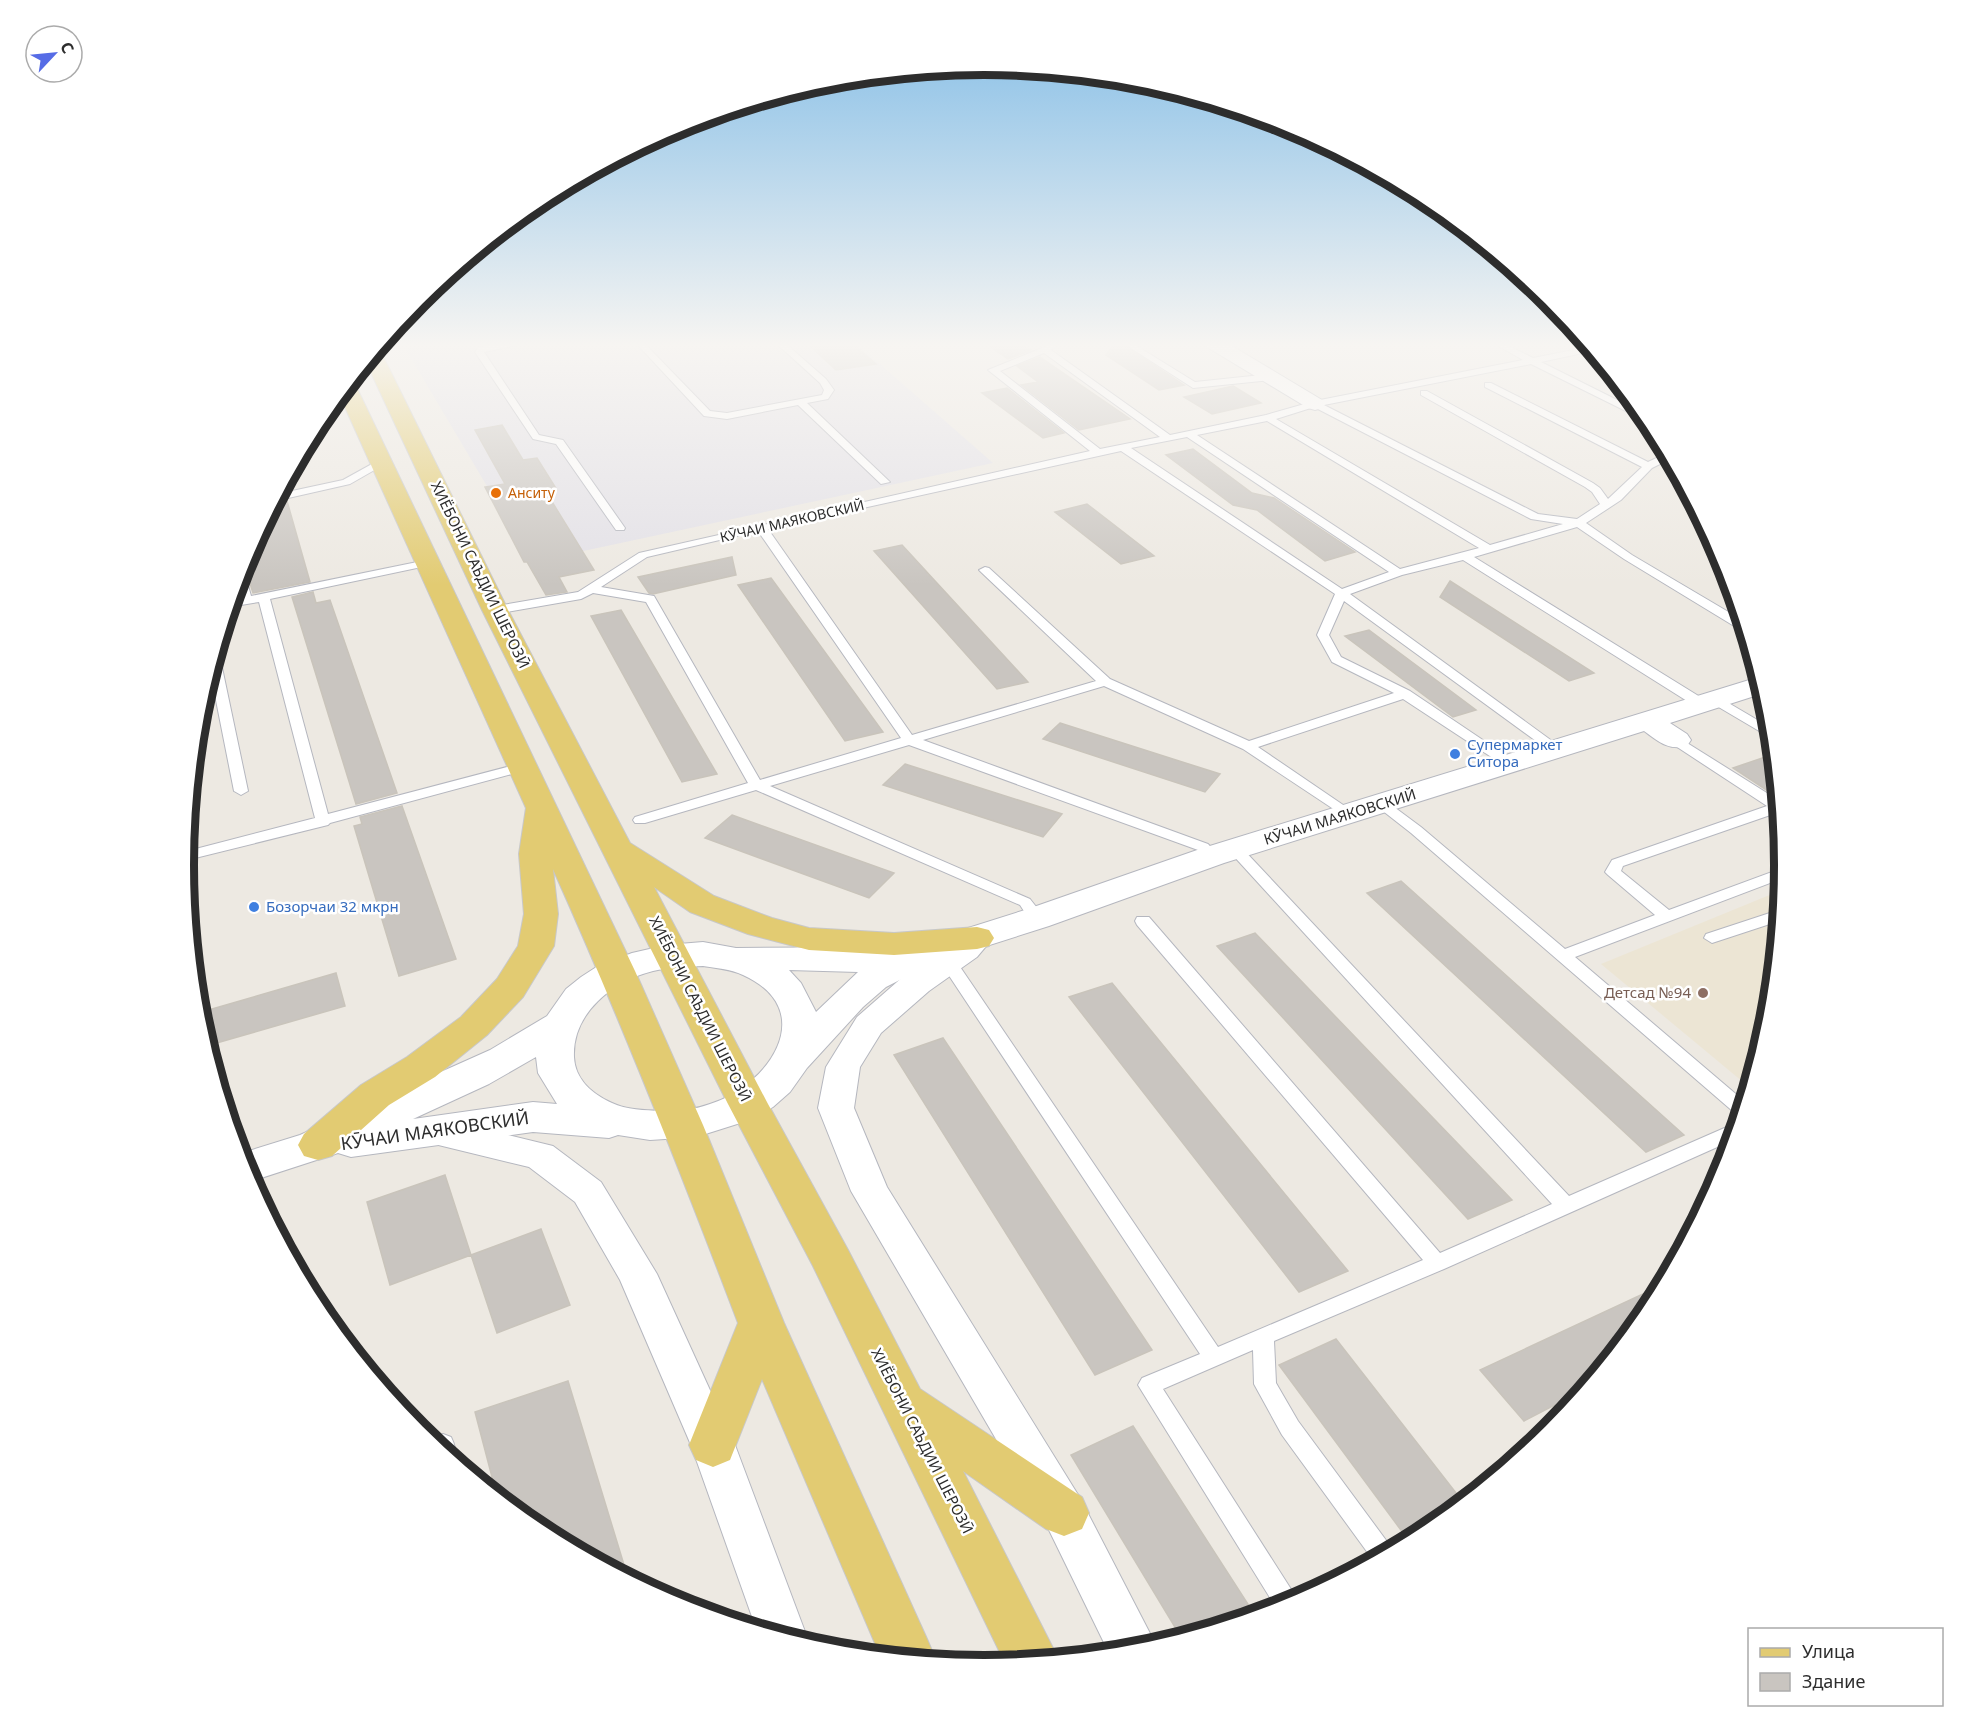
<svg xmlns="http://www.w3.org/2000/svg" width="1967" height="1730" viewBox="0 0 1967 1730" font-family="'Noto Sans',sans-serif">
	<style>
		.industrial { fill: #e3e1e7 }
		.education { fill: #ece5d4 }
		.building { fill: #c9c5c0; stroke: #c9c4bb; stroke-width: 1.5 }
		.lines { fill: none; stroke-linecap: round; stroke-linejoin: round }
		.service-casing { stroke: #b5b7bf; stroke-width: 2 }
		.minor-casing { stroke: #b5b7bf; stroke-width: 2 }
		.tertiary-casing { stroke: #b5b7bf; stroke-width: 2 }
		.primary-casing { stroke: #c8c8c8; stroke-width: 2 }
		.service { fill: #fff; fill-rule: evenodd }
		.minor { fill: #fff; fill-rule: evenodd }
		.tertiary { fill: #fff; fill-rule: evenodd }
		.primary { fill: #e2cb72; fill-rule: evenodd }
		.food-dot { fill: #e8710a; stroke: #fff; stroke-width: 2 }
		.shop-dot { fill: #3f7fe0; stroke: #fff; stroke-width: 2 }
		.education-dot { fill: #8d6e63; stroke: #fff; stroke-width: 2 }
		.labels { text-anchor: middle; stroke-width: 5; stroke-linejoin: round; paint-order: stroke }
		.far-food-label { font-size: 14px; fill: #c56008; stroke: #fff; text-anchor: start }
		.far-street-label { font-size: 14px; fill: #2d2d2d; stroke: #fff }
		.street-label { font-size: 15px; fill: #2d2d2d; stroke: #fff }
		.shop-label { font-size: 15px; fill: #366cbe; stroke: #fff; text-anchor: start }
		.education-label { font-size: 15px; fill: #785e54; stroke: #fff; text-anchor: end }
		.near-street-label { font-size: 18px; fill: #2d2d2d; stroke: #fff }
		.rim { fill: none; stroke: #2d2d2d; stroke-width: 8 }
	</style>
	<rect width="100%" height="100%" fill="#ede9e2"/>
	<path class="industrial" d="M402,343H856L993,463L532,562Z"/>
	<path class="education" d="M1782,890L1769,1022L1749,1087L1601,964Z"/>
	<path class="building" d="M807,343H852L876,364L836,370Z
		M985,343H1019L1031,350L1008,359Z
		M1114,343H1121L1184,385L1159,390L1106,355Z
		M1040,357L1130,419L1079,430L1021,385L1038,382L1017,366Z
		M1233,386L1261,403L1212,414L1184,397Z
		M1007,388L1064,433L1043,438L982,393Z
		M502,425L523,460L537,458L557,490L546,492L594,570L559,577L567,592L546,595L527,562H524L485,487L505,484L475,430Z
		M1193,449L1252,493L1274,498L1355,552L1325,561L1257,510L1233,505L1166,455Z
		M287,501L310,582L253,593L247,574L241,570L244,558L274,503Z
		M1087,504L1154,556L1121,564L1055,512Z
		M902,545L1028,682L997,689L874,551Z
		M732,557L736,575L653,594L649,593L638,577Z
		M771,578L883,732L845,741L738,585Z
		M1450,581L1594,673L1569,681L1440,597Z
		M313,592L316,603L330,600L397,793L356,804L292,597Z
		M621,610L717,774L682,782L591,616Z
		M1369,630L1476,710L1453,717L1345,636Z
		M1060,723L1220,774L1205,792L1043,739Z
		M1765,757L1774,763L1777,797L1733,768Z
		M905,764L1062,814L1043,837L883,785Z
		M402,806L456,959L399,976L354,826L362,824L360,817Z
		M732,815L894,873L869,898L705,838Z
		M1401,881L1684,1135L1646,1152L1367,893Z
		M1255,933L1512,1200L1468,1219L1217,946Z
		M336,973L345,1006L206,1046L198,1013Z
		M1112,983L1348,1271L1299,1292L1069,997Z
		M943,1038L1152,1350L1095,1375L894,1055Z
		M445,1175L471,1255L390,1285L367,1202Z
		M541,1229L570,1305L497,1333L471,1255Z
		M1662,1285L1649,1310L1582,1391L1524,1421L1480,1370Z
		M1336,1339L1463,1502L1428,1531L1409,1541L1279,1365Z
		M568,1381L628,1578L538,1530L497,1496L475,1412Z
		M1133,1426L1255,1615L1181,1637L1071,1455Z"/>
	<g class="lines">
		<defs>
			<path id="service" d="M507,343H526L484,352L539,435L563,440L625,528L624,530H616L556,444L533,439L475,352L479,347Z
				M636,343H644L710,411L727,413L822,395L824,390L820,383L776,343H785L826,379L834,390L828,399L807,403L890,482L881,484L798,405L727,419L704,416Z
				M1050,343H1059L1051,350L1170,435L1266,415L1315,401L1523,360L1493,343H1503L1533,358L1589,347L1592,351L1541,362L1643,413L1650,423L1531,364L1324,405L1538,514L1577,519L1600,504L1592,492L1585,487L1421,395V391H1427L1593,483L1600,488L1608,499L1642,467L1485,387V383H1491L1648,462L1667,453L1670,459L1652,468L1621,500L1586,523L1632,555L1742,620L1744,629H1739L1624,559L1577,527L1474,557L1705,700L1707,703L1705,706H1695L1463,560L1402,575L1350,594L1563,749L1556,753L1551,752L1344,601L1329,635L1341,657L1410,691L1517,763L1515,766H1505L1403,699L1258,747L1352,811L1354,814L1347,818L1243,749L1104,686L923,740L1208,844L1219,856L1212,861L1207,859L1198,850L909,745L770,786L1030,899L1045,918L1037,923L1031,922L1020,905L756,790L645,823H635L633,820L635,817L748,783L646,602L593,593L581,599L495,614L489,610L491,607L578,592L639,553L1090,451L988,370L1042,348ZM1044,353L1160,437L1100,449L1000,371ZM1314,407L1531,519L1563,524L1490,545L1276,419ZM1267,421L1479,548L1400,569L1197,435ZM1187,437L1389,572L1342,589L1131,448ZM1121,451L1335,594L1317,635L1332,662L1394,693L1249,741L1110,679L989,568L985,567L979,570L981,572L1096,681L912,735L768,529ZM758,531L901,738L760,780L654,596L601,587L647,557Z
				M1123,343H1132L1195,382L1271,374L1276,377L1271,380L1193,388Z
				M352,396L357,399L355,401L331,404L336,399Z
				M381,459L385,460V464L350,484L275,501L278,494L343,480Z
				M427,560L433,563L431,565L270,599L328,814L522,763L529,767L527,770L330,823L328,825L183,861L184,852L315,818L259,602L229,607L231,600L239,599L236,585L240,572L245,575L251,596Z
				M215,654L220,658L248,791L241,795L234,791L210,670Z
				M1715,695L1771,728V738L1710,702L1708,699Z
				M1676,736L1778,800L1779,812L1623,866L1621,871L1669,910L1783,868V878L1575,957L1744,1101L1740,1115L1736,1114L1411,833L1374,804L1381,800L1386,801L1421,827L1565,949L1655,915L1608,875L1605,872L1612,860L1767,806L1671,743L1669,740Z
				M1235,844L1240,846L1569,1196L1729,1126L1737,1125L1733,1140L1444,1269L1274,1341L1276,1383L1298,1421L1391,1547L1392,1550L1373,1560L1282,1435L1254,1384L1253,1350L1163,1389L1296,1597L1298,1600L1277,1609L1138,1385L1142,1378L1200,1354L936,956L938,952H950L1218,1347L1423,1260L1137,925L1135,921L1137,917H1149L1440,1253L1552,1204L1230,852L1228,849L1230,846Z
				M1779,910V921L1712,943L1704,938L1706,934Z
				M443,1434L451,1437C455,1445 457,1452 453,1460L432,1443L435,1437Z"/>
			<path id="minor" d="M977,928L988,931L993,938L977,957L929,991L881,1033L860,1067L854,1108L887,1187L1080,1498L1156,1645L1139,1650L1109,1653L1048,1528L851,1191L818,1108L826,1067L857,1017L905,975L955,943L966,931Z
				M435,1117L553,1146L601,1182L657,1274L735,1445L807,1637L805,1643L756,1628L691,1445L620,1280L575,1202L529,1167L422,1141L417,1131L422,1121Z"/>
			<path id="tertiary" d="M1205,343H1227L1322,400L1325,404L1322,408L1315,410L1308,408L1207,347Z
				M1759,677L1764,693L1670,723L1687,734L1691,740L1687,746C1668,751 1658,741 1644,731L1224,863L1049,926L933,963L886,987L863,1007L807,1068L790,1092L773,1107L753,1119L696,1137L650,1140L618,1135L609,1138L533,1132L351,1157L338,1153L249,1182L239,1154L300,1135L490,1050L547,1016L566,989L581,977L598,966L632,953L667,945L703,942L736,948L908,947L1025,910L1200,849ZM703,966C716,968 730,969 743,975C820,1010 770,1085 710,1104C694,1110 677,1111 661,1111C645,1110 626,1110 612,1103C592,1094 575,1079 574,1057C572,1013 613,981 653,971C669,967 687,967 703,966ZM789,970L858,972L816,1012L801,983ZM536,1057L538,1073L557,1104L533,1102L413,1119L489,1084Z"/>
			<path id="primary" d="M376,349L382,354L508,610L630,843L714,896L772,918L809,928L894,933L977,927L989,930L994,938L989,946L977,949L894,955L809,950L748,934L690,912L654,887L768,1104L848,1250L920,1389L1082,1497L1089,1513L1082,1529L1064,1536L1046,1529L963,1471L1058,1658L1005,1663L813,1266L728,1104L482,610L366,362Z
				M350,381L356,386L635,971L703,1125L784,1323L927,1639L935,1658L934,1661L880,1655L762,1379L730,1460L713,1467L696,1460L689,1445L738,1323C680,1170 620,1018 553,869L558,914L554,946L523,997L487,1035L435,1077L389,1105L332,1156L318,1160L304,1156L298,1145L304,1134L361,1085L407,1057L461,1017L497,979L518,946L524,914L519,854L526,808L339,394Z"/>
		</defs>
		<use href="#service" class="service-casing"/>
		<use href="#minor" class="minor-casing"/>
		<use href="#tertiary" class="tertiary-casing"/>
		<use href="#primary" class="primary-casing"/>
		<use href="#service" class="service"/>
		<use href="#minor" class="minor"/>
		<use href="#tertiary" class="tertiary"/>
		<use href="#primary" class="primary"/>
	</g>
	<linearGradient id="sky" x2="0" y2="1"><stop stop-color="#7fbbe6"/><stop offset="0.59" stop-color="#f7f5f2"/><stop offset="1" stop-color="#f7f5f2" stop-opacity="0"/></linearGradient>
	<rect width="1967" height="585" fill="url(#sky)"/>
	<circle class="food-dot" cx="496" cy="493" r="6"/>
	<g class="shop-dot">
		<circle cx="1455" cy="754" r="6"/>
		<circle cx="254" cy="907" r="6"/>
	</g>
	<circle class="education-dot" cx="1703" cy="993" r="6"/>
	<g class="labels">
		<g class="far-food-label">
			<text x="508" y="498">Анситу</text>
		</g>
		<g class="far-street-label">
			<text transform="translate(792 521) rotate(-13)" y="5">КӮЧАИ МАЯКОВСКИЙ</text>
		</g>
		<g class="street-label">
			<text transform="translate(480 575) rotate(64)" y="5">ХИЁБОНИ САЪДИИ ШЕРОЗӢ</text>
			<text transform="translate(1340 817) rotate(-17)" y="5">КӮЧАИ МАЯКОВСКИЙ</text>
			<text transform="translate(700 1009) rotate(63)" y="5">ХИЁБОНИ САЪДИИ ШЕРОЗӢ</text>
			<text transform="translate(922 1441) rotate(63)" y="5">ХИЁБОНИ САЪДИИ ШЕРОЗӢ</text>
		</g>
		<g class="shop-label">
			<text x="1467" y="750">Супермаркет<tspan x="1467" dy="17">Ситора</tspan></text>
			<text x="266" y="912">Бозорчаи 32 мкрн</text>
		</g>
		<g class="education-label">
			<text x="1691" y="998">Детсад №94</text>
		</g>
		<g class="near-street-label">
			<text transform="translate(435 1131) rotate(-8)" y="6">КӮЧАИ МАЯКОВСКИЙ</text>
		</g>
	</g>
	<path d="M0 0H1967V1730H0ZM194 865a790 790 0 1 1 1580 0a790 790 0 1 1-1580 0Z" fill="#fff" fill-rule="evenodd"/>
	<path class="rim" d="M194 865a790 790 0 1 1 1580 0a790 790 0 1 1-1580 0Z"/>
	<rect x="1748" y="1628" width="195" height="78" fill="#ffffff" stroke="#ababab" stroke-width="1.5"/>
	<rect x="1760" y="1648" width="30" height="9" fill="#e2cb72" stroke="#ababab" stroke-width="1.5"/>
	<text x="1802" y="1658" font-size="18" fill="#2d2d2d">Улица</text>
	<rect x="1760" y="1673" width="30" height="18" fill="#c9c5c0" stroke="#ababab" stroke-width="1.5"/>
	<text x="1802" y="1688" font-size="18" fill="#2d2d2d">Здание</text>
	<g transform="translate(54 54) rotate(64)"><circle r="28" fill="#ffffff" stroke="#ababab" stroke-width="1.5"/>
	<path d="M0-4.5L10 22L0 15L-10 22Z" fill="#566ce6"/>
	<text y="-9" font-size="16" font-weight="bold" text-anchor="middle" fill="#2d2d2d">С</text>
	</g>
</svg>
